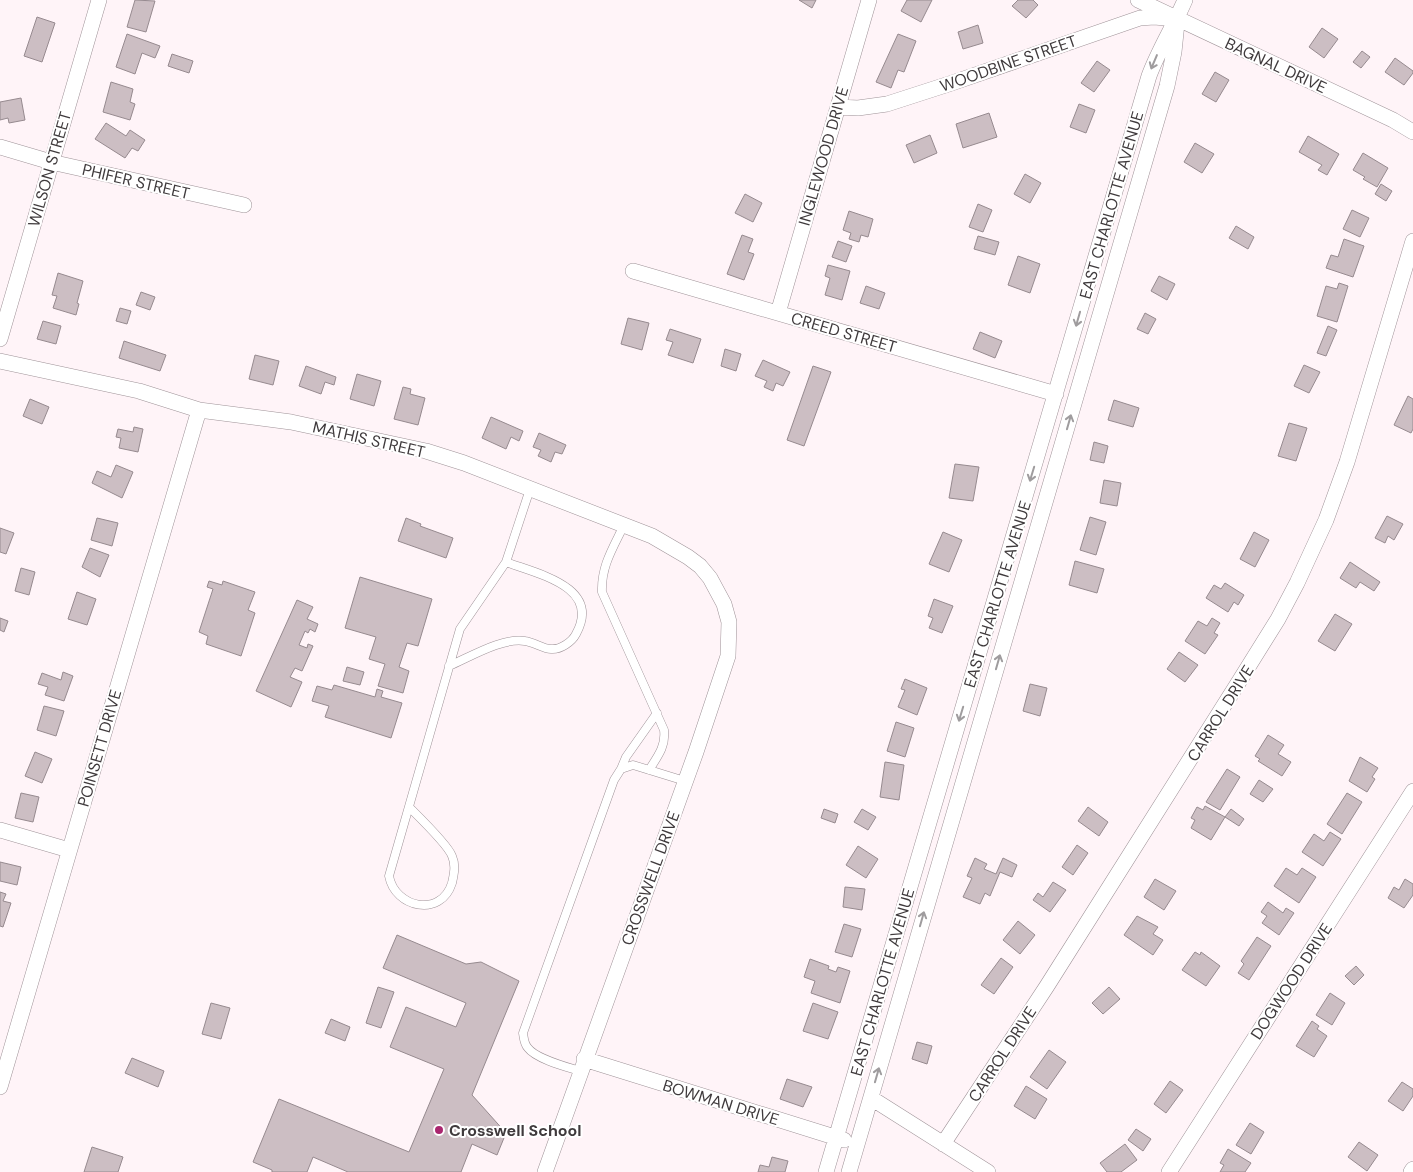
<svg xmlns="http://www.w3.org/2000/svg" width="1413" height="1172" viewBox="0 0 1413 1172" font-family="'DM Sans',sans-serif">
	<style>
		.building { fill: #ccbec3; stroke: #968a8f }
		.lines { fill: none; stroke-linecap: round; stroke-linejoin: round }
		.lane-casing { stroke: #9f9398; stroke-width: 9 }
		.street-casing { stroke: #9f9398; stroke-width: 16 }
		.lane { stroke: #fff; stroke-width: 8 }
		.street { stroke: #fff; stroke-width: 15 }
		.oneway { stroke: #9f9c9e }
		.poi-dot { fill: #aa266f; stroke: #fff; stroke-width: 2 }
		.labels { text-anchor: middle; stroke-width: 4; stroke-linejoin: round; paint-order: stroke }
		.street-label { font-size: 16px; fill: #3f3a3c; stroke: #fff }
		.poi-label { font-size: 16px; font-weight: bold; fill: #3f3a3c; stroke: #fff; text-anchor: start }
	</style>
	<rect width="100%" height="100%" fill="#fff4f8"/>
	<path class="building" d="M135,0L155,1L146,32L127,27Z
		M799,0H816L812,8Z
		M907,0H932L921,22L901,11Z
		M1018,0H1033L1038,5L1026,18L1012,6Z
		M37,17L55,23L42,62L24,56Z
		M978,25L983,43L963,49L958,32Z
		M1322,28L1338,39L1324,58L1309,47Z
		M127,34L160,46L155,58L142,53L135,74L116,67Z
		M898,34L916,41L904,72L898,70L891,88L876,82Z
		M1362,51L1370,57L1361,68L1353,62Z
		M172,54L193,61L189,73L168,66Z
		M1395,58L1413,71V73L1404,85L1385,72Z
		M1097,61L1110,70L1094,92L1081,83Z
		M1215,72L1229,80L1216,102L1202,94Z
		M111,82L133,89L130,102L135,104L130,120L103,112Z
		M21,98L25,120L9,123L8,118L0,120V102Z
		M1079,104L1095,110L1086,133L1070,127Z
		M989,113L997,137L963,148L956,124Z
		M106,123L126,136L130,130L145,140L138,151L132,148L125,158L95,139Z
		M930,135L937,153L914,163L906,145Z
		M1308,136L1339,154L1327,175L1318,170L1322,165L1299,152Z
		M1195,143L1214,154L1202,173L1184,162Z
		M1363,153L1388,168L1377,187L1363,179L1365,177L1353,170Z
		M1025,174L1041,183L1030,203L1014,194Z
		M1381,184L1392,191L1386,201L1375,194Z
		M745,194L762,203L753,222L735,213Z
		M978,204L992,210L983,232L969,227Z
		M1352,210L1369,218L1360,237L1343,229Z
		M849,211L873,219L868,237L861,235L859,242L849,239L851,233L843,230Z
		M1236,226L1254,237L1248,249L1229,238Z
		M742,235L753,239L748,252L754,254L744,280L727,274Z
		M978,236L999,242L995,255L974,249Z
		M1344,239L1364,246L1353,277L1326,268L1331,255L1338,257Z
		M838,241L852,246L846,262L832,257Z
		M1018,256L1040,264L1030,293L1008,285Z
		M828,265L850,271L842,300L825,295L830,278L825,276Z
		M58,273L83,281L77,303L79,304L76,315L53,308L57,296L52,295Z
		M1159,276L1175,284L1167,300L1151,291Z
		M1339,283L1348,286L1337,322L1317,316L1326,286L1337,289Z
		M866,286L885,293L879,309L860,303Z
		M141,292L155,297L150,310L136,305Z
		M120,308L131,311L127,324L116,321Z
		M1145,313L1156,319L1148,334L1137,329Z
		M628,318L649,323L642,350L621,344Z
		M43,321L61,326L56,344L37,339Z
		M1328,326L1337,330L1326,356L1317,353Z
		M670,329L701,339L693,363L668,355L673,342L666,340Z
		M980,332L1002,341L995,358L973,349Z
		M124,341L166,355L160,371L119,358Z
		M725,349L741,354L736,371L721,366Z
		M255,355L279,361L273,385L249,379Z
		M763,360L790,372L783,386L776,383L773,391L764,387L767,381L755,376Z
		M1304,365L1320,372L1309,393L1294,386Z
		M306,366L336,377L334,385L325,382L321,394L299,386Z
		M813,366L831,372L804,446L787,440Z
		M357,374L381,381L374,406L350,399Z
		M403,387L411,389L410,394L425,398L418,425L394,419Z
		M1408,396L1413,399V429L1411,433L1394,425Z
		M30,399L49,407L42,424L23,416Z
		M1114,400L1139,408L1133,427L1108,420Z
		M491,417L523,431L519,441L511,437L506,449L482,438Z
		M1289,423L1307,428L1296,461L1278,456Z
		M134,427L143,429L138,452L119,448L121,438L116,437L118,429L133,432Z
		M539,433L566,445L562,454L555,452L551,462L538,456L541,450L533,447Z
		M1094,442L1108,446L1104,463L1090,460Z
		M955,464L979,467L973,501L949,498Z
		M116,465L133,472L122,498L92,483L97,471L111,477Z
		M1104,480L1121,483L1117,506L1100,503Z
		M1387,516L1403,524L1394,540L1388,536L1385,543L1375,538Z
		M1090,517L1106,522L1096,555L1080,550Z
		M97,518L118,523L112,546L91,540Z
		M406,518L421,524L420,526L453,538L446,558L398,541Z
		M0,528L14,533L6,554L0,552Z
		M943,532L962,540L949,572L929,564Z
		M1254,532L1269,540L1255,567L1240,559Z
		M90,548L109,555L100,577L82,567Z
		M1075,561L1104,569L1097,593L1069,585Z
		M1350,562L1380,582L1374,591L1360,582L1356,588L1340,578Z
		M21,568L35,572L29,595L15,591Z
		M360,577L432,599L418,646L407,643L399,667L409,671L403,693L378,686L385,664L369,659L376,637L345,628Z
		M209,581L222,585L223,581L255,592L248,610L255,613L241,656L206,644L208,636L199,632L213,589L207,587Z
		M1225,583L1244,595L1238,605L1234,602L1228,612L1206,598L1214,585L1221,589Z
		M77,592L96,599L87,625L68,619Z
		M934,599L953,606L942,633L929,628L933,618L928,616Z
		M297,600L313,607L307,619L318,624L315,632L310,629L308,633L305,631L299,645L307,648L308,644L313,646L302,671L295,668L290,677L302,682L291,707L256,691Z
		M1335,614L1352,624L1335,651L1318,641Z
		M0,618L8,621L4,632L0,630Z
		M1212,618L1220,623L1214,633L1218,635L1205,654L1185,641L1198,621L1207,626Z
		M1179,652L1198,665L1185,682L1167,669Z
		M347,667L364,672L360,685L343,681Z
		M63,672L73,676L64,701L45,695L48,687L38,684L42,673L61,680Z
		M905,679L927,688L917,715L898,707L905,690L901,689Z
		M1030,684L1047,688L1040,716L1023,711Z
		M334,685L375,697L377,689L383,691L381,697L402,703L391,738L325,717L329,706L312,701L317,686L332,690Z
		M44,706L64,711L56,736L37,730Z
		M896,722L914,728L905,757L887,751Z
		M1268,735L1284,745L1278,754L1291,762L1282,776L1258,761L1260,759L1255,756Z
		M35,752L52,759L42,783L25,776Z
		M1360,757L1378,768L1372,777L1375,779L1367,792L1349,781Z
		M885,762L904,765L899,800L880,797Z
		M1227,769L1240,777L1220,810L1206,802Z
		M1259,780L1273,789L1263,802L1250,794Z
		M21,793L39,797L33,822L15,818Z
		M1347,793L1362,802L1342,834L1327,824Z
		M1205,806L1225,817L1211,840L1191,828L1195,820L1191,818L1197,807L1203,810Z
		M1088,807L1108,822L1099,836L1078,821Z
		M824,809L838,814L835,823L821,818Z
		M862,809L876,817L868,830L854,822Z
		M1231,809L1244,819L1239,826L1225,817Z
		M1330,832L1341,839L1323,866L1302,852L1314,834L1324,841Z
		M1077,845L1088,853L1073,875L1062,867Z
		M858,846L878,859L866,878L846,865Z
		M975,858L987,864L984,869L996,874L1003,858L1017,865L1012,877L1000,872L990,896L985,893L980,904L963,897L972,878L967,876Z
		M0,862L21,867L17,885L0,881Z
		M1286,868L1297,875L1302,868L1316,877L1299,903L1274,886Z
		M1155,879L1176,891L1164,910L1144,897Z
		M1405,879L1413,884V895L1404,908L1388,898L1394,887L1399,890Z
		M1053,882L1066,890L1050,912L1033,900L1038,893L1043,897Z
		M845,887L865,889L862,910L843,907Z
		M0,892L6,894L3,901L11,903L3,927L0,926Z
		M1268,902L1283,913L1286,908L1294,913L1279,935L1262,923L1267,916L1261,912Z
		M1137,916L1158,927L1153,934L1163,940L1153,955L1124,935Z
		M1018,921L1035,935L1020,954L1003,940Z
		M844,924L861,929L852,957L835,952Z
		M397,935L466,964L481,962L519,981L472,1095L506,1133L497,1155L472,1144L461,1172H348L313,1157L307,1172H272V1170L253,1162L279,1099L409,1152L444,1069L390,1047L406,1007L456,1027L466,1003L383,968Z
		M1257,937L1271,946L1249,980L1238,973L1244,964L1241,961Z
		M1195,952L1200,955L1201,952L1220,966L1206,986L1182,970Z
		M1001,958L1013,967L994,994L981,985Z
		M810,959L829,966L828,969L836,972L838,967L850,971L840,1003L811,993L815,981L804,977Z
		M1356,966L1364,975L1354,985L1345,976Z
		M378,987L394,992L381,1028L366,1023Z
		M1109,987L1120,999L1103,1014L1092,1003Z
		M1330,993L1345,1003L1332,1025L1316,1015Z
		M211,1003L230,1008L221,1039L202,1034Z
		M813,1003L838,1012L828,1039L803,1031Z
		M331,1019L350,1027L345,1041L325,1033Z
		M1312,1021L1319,1026L1317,1029L1327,1036L1314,1057L1296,1046Z
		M917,1042L932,1046L927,1064L912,1059Z
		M1049,1050L1066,1062L1047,1089L1030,1077Z
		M132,1058L164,1071L158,1087L125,1073Z
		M787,1079L812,1087L803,1107L780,1099Z
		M1170,1081L1183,1090L1166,1113L1154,1104Z
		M1402,1082L1413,1089V1096L1403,1111L1388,1101Z
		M1026,1086L1047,1099L1035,1119L1014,1106Z
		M1250,1123L1264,1132L1251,1154L1236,1145Z
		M1136,1129L1151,1139L1143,1151L1128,1140Z
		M1359,1142L1378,1155L1367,1171L1348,1157Z
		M1125,1144L1137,1160L1121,1172H1107L1100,1163Z
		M92,1147L123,1157L118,1172H84Z
		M1228,1149L1251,1163L1245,1172H1220L1224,1165L1220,1163Z
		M772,1157L788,1161L785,1172H758L760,1165L769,1167Z"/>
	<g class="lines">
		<defs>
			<path id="lane" d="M624,525C613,548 601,566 602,592L664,730C666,746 658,756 649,770
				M449,666C470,657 503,637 525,641C534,642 543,649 551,649C560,650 572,642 576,634C602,587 538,574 506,562
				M621,769L633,765L685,781
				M409,807C419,817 448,845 452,856C456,865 454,874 452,883C441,918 395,908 389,876L460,629L506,562L530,489
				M580,1071C567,1067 536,1059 528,1048C524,1044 524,1039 523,1033L614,780L621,769L626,757L657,713"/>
			<path id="street" d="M1138,0L1393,120L1413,132
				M838,107L858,108L887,104L952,83L1140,18L1154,17L1177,19
				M0,147L51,162L244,205
				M633,271L1056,394
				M778,313L869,0
				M0,339L99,0
				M0,361L139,391L199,410L291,422L426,451L464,463L652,536L688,557L700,566L710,578L724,604L729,622L728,656L696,752L545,1172
				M0,830L69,850
				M584,1059L844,1140
				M0,1087L199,410
				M871,1098L988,1172
				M943,1144L1047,986L1240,680L1278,619L1297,583L1326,520L1347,462L1413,241
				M826,1172L1149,76C1159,49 1174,26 1185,0
				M849,1172L1167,86L1174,52L1177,23
				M1169,1172L1413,791
				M1411,1172L1413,1169"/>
		</defs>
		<use href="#lane" class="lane-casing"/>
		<use href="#street" class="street-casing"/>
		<use href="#lane" class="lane"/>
		<use href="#street" class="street"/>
	</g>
	<defs><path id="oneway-shaft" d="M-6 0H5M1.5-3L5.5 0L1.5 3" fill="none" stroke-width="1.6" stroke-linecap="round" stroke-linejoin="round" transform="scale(1.25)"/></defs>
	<g class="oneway">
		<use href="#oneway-shaft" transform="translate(1154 62) rotate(113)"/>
		<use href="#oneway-shaft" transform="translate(1078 319) rotate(106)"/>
		<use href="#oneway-shaft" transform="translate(1069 422) rotate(-74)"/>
		<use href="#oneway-shaft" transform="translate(1032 474) rotate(107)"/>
		<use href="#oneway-shaft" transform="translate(998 662) rotate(-74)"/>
		<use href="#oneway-shaft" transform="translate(961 714) rotate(107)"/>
		<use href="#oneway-shaft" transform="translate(922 919) rotate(-74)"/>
		<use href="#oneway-shaft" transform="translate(877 1075) rotate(-74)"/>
	</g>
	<circle class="poi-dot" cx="439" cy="1130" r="5"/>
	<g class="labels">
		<g class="street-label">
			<text transform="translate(1008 63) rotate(-19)" y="6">WOODBINE STREET</text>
			<text transform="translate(1276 65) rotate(25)" y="6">BAGNAL DRIVE</text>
			<text transform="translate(823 156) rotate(-74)" y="6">INGLEWOOD DRIVE</text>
			<text transform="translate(49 169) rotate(-74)" y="6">WILSON STREET</text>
			<text transform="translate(136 181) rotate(13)" y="6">PHIFER STREET</text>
			<text transform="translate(1111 205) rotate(-74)" y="6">EAST CHARLOTTE AVENUE</text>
			<text transform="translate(844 332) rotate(16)" y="6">CREED STREET</text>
			<text transform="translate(369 439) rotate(13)" y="6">MATHIS STREET</text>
			<text transform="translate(997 594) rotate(-73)" y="6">EAST CHARLOTTE AVENUE</text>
			<text transform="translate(1220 713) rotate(-58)" y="6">CARROL DRIVE</text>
			<text transform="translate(99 748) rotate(-74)" y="6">POINSETT DRIVE</text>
			<text transform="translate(650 878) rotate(-70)" y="6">CROSSWELL DRIVE</text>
			<text transform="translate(1291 981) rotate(-57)" y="6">DOGWOOD DRIVE</text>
			<text transform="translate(882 982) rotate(-74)" y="6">EAST CHARLOTTE AVENUE</text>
			<text transform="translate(1002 1054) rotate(-57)" y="6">CARROL DRIVE</text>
			<text transform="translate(721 1102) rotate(17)" y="6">BOWMAN DRIVE</text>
		</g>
		<g class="poi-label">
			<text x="449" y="1136">Crosswell School</text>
		</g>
	</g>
</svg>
